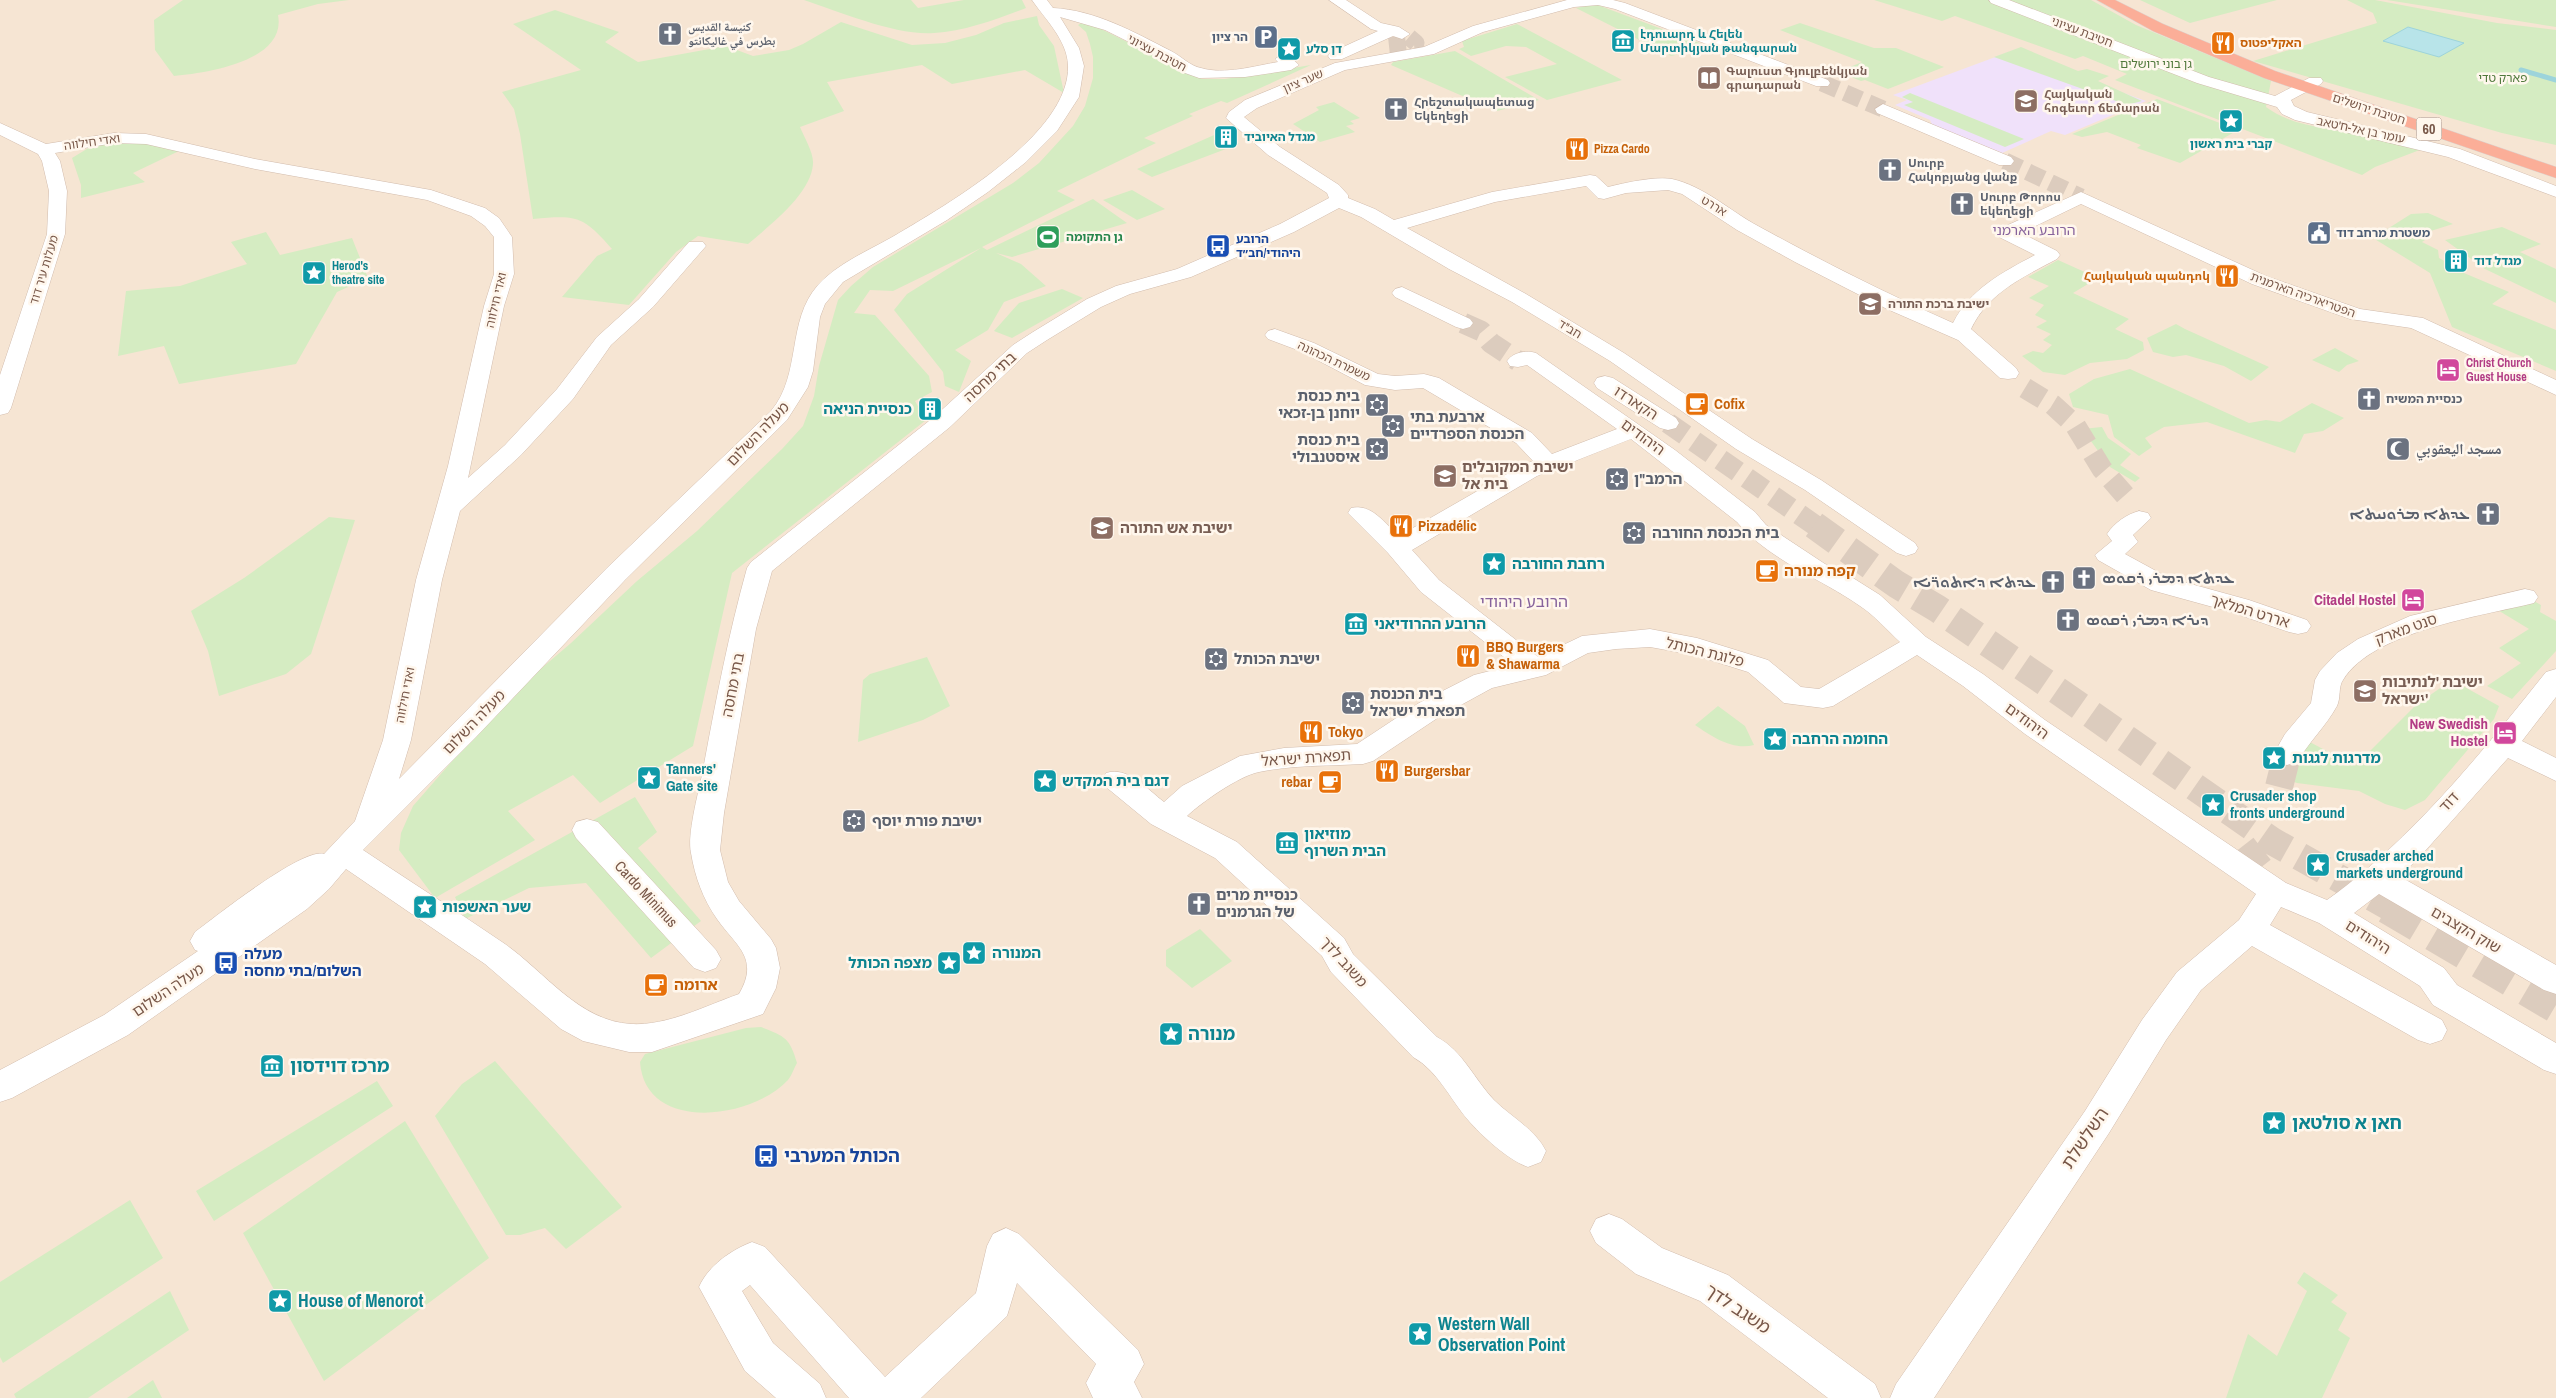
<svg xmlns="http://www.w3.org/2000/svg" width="2556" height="1398" viewBox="0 0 2556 1398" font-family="'Archivo Narrow','Noto Naskh Arabic','Noto Sans Armenian','Noto Sans Hebrew','Noto Sans Syriac',sans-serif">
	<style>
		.residential { fill: #f6e5d3 }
		.education { fill: #f0e1fa }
		.green { fill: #d5ecc2 }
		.water { fill: #b8e4e9; stroke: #9dd4db }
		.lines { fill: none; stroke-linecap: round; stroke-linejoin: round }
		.stream { stroke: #9dd4db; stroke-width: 5 }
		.minor-tunnel-far3 { stroke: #dcccbe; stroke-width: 17; stroke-dasharray: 17 8; stroke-linecap: butt }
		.minor-tunnel-far2 { stroke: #dcccbe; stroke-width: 21; stroke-dasharray: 21 11; stroke-linecap: butt }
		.minor-tunnel-far1 { stroke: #dcccbe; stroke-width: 28; stroke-dasharray: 28 14; stroke-linecap: butt }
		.minor-tunnel { stroke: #dcccbe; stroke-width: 36; stroke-dasharray: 36 18; stroke-linecap: butt }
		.minor-casing { stroke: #d2bcad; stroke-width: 1 }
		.highway-casing { stroke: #dcd3cf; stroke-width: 1 }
		.minor { fill: #fff; fill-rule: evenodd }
		.highway { fill: #fbae98; fill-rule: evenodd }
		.labels { text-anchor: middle; stroke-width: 5; stroke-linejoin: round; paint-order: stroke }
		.far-worship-label { font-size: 12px; font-weight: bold; fill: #5b616d; stroke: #fff7ed; text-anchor: start }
		.far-street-label { font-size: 12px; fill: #785748; stroke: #fff7ed }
		.far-culture-label { font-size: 12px; font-weight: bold; fill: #0d838f; stroke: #fff7ed; text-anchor: start }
		.far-service-label { font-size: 12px; font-weight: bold; fill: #4e5e75; stroke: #fff7ed; text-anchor: end }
		.far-food-label { font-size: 12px; font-weight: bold; fill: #c56008; stroke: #fff7ed; text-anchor: start }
		.far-park-label { font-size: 12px; fill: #51793c; stroke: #fff7ed }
		.far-education-label { font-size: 12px; font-weight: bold; fill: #785e54; stroke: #fff7ed; text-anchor: start }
		.far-leisure-label { font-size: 12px; font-weight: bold; fill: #27864d; stroke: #fff7ed; text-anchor: start }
		.far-transit-label { font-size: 12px; font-weight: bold; fill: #164399; stroke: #fff7ed; text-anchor: start }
		.far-hotel-label { font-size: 12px; font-weight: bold; fill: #b23c85; stroke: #fff7ed; text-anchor: start }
		.shield { fill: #fff7ed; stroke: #a0877a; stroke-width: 1 }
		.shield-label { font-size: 14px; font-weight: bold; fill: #785748 }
		.far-neighbourhood-label { font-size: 14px; fill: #87639c; stroke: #fff7ed }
		.street-label { font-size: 15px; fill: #785748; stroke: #fff7ed }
		.worship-label { font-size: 15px; font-weight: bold; fill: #5b616d; stroke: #fff7ed; text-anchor: start }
		.food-label { font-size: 15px; font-weight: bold; fill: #c56008; stroke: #fff7ed; text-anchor: start }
		.culture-label { font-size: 15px; font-weight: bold; fill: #0d838f; stroke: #fff7ed; text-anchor: start }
		.education-label { font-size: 15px; font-weight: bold; fill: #785e54; stroke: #fff7ed; text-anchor: start }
		.hotel-label { font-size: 15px; font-weight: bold; fill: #b23c85; stroke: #fff7ed; text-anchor: end }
		.transit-label { font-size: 15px; font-weight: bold; fill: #164399; stroke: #fff7ed; text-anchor: start }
		.neighbourhood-label { font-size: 16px; fill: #87639c; stroke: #fff7ed }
		.near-culture-label { font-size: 18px; font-weight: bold; fill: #0d838f; stroke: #fff7ed; text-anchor: start }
		.near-street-label { font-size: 18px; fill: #785748; stroke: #fff7ed }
		.near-transit-label { font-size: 18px; font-weight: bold; fill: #164399; stroke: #fff7ed; text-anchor: start }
	</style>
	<rect width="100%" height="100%" fill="#fef3e5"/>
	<path class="residential" d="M0,0H2556V1398H0Z"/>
	<path class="education" d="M2017,49L2096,83L2146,101L2065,135L2051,131L2002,153L1932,125L1930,120L1895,105L1907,100L1893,95Z"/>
	<path class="green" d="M183,0H349L318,4L278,15C287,61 207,73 174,76L155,50L154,20Z
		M804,0H911L918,8L964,0H1022L1026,8C997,19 966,31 934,33C897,36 840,12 804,0Z
		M1874,0H2091L2136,25L2271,81L2266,107C2294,128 2332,128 2365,134C2385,138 2405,144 2425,148L2375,167L2362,175L2115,80L2127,74L2083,56L2075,59L1955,16L1942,21Z
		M2140,0H2277L2190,23Z
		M2347,0H2375L2497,23L2556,30V145L2502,133L2253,61L2377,23L2373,13Z
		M2387,0H2556V27Z
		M1595,4L1710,47L1671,56L1576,8Z
		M555,10L619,32L605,42L638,62L726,46L753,56L789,50L803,44L841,22L912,45L945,43L976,35L1004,23L1037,16L1039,25L1054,46L1064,93L1025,70L952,84L922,65L827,82L844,111L800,127C804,137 814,153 813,164C811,194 770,225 748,244L698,236L676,252L629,305L562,297L597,256L612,249C583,216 578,215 533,219L520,134L514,109L502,92L581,70L513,24Z
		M1085,21L1202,79H1225L1311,65L1227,103L1221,101L1189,114L1193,116L1144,138L1156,143L1057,191L1075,200L982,247L987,250L1093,199L1127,223L1012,257L996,253L1021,264L1046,286L1004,302L988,330L955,350L971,361L959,392L945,386L943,372L894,310L907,294L981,248L893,291L870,290L854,313L875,315L929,376L932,392L915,401L926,420L732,573L693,746L600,803L573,775L508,811L535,840L435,898L399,850L401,833L413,806L508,697L571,643L637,581L697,531L782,449L803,426L814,396L819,366L838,300L851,286L873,267L1013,183L1039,163L1073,126L1085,106L1093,78V57L1090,44L1086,32L1078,25Z
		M1800,23L1874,48H1896L1944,67L1888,89L1865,80L1861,81L1838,72L1862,62L1780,30Z
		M1517,24L1622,80L1547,100L1505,77L1557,64L1526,47L1506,46L1471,56L1459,49L1464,47L1462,41Z
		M2021,47L2078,71L2087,69L2109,76L2098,81L2142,101L2127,105L1994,57Z
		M1455,51L1539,100L1497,111L1391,65L1393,62Z
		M1910,93L2024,139L2005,147L1904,105L1913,102L1902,97Z
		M2157,99L2238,130L2180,163L2137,148L2141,145L2107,132L2082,137L2072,134Z
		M1334,102L1360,118L1350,121L1354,124L1346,126L1355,132L1320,142L1293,124L1319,110L1316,107Z
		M1221,132L1239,144L1152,177L1137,169Z
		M124,141L140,142L179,151L133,173L145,182L81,198V185L72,158L90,147Z
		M1132,190L1165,209L1137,220L1103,200Z
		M2428,213L2453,224L2418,235L2425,240L2422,242L2438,250L2439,258L2448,263L2445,265L2509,292L2492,304L2556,330V371L2452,327L2430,273L2373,238L2411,214Z
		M2502,227L2541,244L2520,252L2556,269V303L2485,269L2445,240Z
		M266,232L280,255L352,238L368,278L337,292L296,364L179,384L164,346L118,356L126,291L180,286L247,264L231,242Z
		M2058,260L2098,278L2073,293L2129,319L2115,329L2143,342L2144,350L2127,359L2090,363L2065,375L2043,372L2022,356L2033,351L2043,353L2052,345L2043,340L2051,334L2036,327L2047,321L2035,315L2044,305L2029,298L2049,286L2028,277Z
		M1062,289L1083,298L1012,338L994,331L1019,303Z
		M2176,324L2185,329L2269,367L2251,381L2224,366L2186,355L2173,357L2153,352L2147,338Z
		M2335,348L2359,361L2347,365L2339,372L2312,360Z
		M2130,369L2249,423L2266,420L2280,422L2312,403L2344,418L2323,431L2304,434L2295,453L2207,422L2164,427L2145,438L2152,447L2139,456L2114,437L2108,415L2073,407L2069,394L2094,379Z
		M2102,427L2108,438L2131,454L2120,465L2140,478L2135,482L2110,467L2082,429Z
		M329,517L355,520L311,654L286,674L219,696L208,651L191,611L244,578Z
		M2532,600L2541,605L2540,612L2556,621V651L2512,699L2487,686L2521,663L2499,648L2529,629L2496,609Z
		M927,657L950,706L923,720L858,742L863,680L870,674Z
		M2452,680L2499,706L2494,719L2425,800L2405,810L2385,804L2359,791L2297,783L2285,779L2306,740L2355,766L2417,704Z
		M1718,706L1745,726L1754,745C1733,751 1711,736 1695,725Z
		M635,797L657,832L638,848L701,921L651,958L586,883L529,888L465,919L455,897Z
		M1200,929L1232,961L1192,988L1166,966V950Z
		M761,1027C785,1036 790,1038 797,1063C794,1068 792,1075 788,1080C751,1120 645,1133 640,1062L645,1054L746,1028Z
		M495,1061L622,1207L566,1249L545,1228L520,1235H506L435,1116L462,1084Z
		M377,1081L393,1106L214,1221L196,1191Z
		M405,1121L489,1258L324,1381L243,1233Z
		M130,1200L163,1258L3,1363L0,1357V1282Z
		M2304,1272L2338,1295L2331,1302L2347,1313L2338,1330L2350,1338L2322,1398H2226L2248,1334L2277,1356L2307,1291L2297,1283Z
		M170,1291L189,1330L88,1398H16L14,1394Z
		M153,1380L162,1398H127Z"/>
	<path class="water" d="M2408,27L2464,43L2439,57L2383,41Z"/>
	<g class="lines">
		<path class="stream" d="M2521,70L2556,80"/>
		<path class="minor-tunnel-far3" d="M1389,46L1416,43L1409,37
			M1822,83L1883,109
			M2005,161L2081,197"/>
		<path class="minor-tunnel-far2" d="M1463,323L1481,331L1491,343L1518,361
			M2025,388L2053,405L2075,425L2102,469L2130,501
			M1668,423L1816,526"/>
		<path class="minor-tunnel-far1" d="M1814,525L1896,584L1938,609L2061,693L2272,841L2390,907
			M2279,787L2287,755
			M2240,866L2272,841"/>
		<path class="minor-tunnel" d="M2388,906L2556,1005"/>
		<defs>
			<path id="minor" d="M1032,0H1047L1053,8C1095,10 1134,32 1171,51C1181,56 1190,66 1201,68C1225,75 1254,66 1278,62L1275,59L1283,54L1289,56L1299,65L1291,70L1245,77L1199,78L1185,73L1163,59L1105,30L1060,17L1079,48L1084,66L1079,97L1057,131L1026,162L988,192L947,220L843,282L825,304L820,317L813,371L808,387L787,420L625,580L476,737L363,850C411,882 458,912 505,944C545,972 579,1021 631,1024C667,1026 705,1006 739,994C760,958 736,946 717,919C703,899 695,877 691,853C687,835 698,794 702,775C715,705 728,636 747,568L751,562L934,417L1013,345L1033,332L1087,299L1116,286L1177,269L1280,224L1329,198L1327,193L1268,155L1226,118L1229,112L1245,100L1335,63L1424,47L1473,26L1567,0H1613L1625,3L1828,80L1830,83L1828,86H1816L1615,9L1598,5L1574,7L1483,32L1434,54L1345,70L1257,108L1244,117L1280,147L1339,185L1348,195V198L1375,209L1394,220L1492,192L1590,175L1596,176L1608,187C1624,183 1655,176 1672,179C1704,186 1730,211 1758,226C1822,261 1887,294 1953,323C1970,289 2003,272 2035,255L1999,237L1997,233L1999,229L2081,192L2266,276L2360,309L2423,318L2556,380V395L2411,328L2350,319L2252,284L2081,204L2021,233L2057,251L2060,255L2057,259C2023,277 1988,293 1971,329L2016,368L2019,373L2016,378L2008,379L2000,378L1958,340L1887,309L1795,262L1737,230L1682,194L1668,190L1626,193L1604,199L1598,198L1586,186L1495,202L1407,228L1526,294L1624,353L1752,439L1821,480L1915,543L1918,548L1915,553L1906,556L1897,553L1805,490L1736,449L1610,361L1512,302L1449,269L1361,217L1339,208L1294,232L1191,277L1130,294L1101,307L1047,340L1027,353L950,427L772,571L756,629L724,813L720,850L728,882L739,901L771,939L776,948L780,968L776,988L763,1014L652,1052H629L583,1041L561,1029L485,964L346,869L329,889L307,909L128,1035L12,1098L0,1102V1070L104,1015L198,951L195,950L190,941L195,932C215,917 303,847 324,854L355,821L383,740L416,580L448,466L484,306L494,274V237L485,226L471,216L427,200L255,169L146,144L114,143L55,153L60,161L67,191L65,234L11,408L8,413L0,415V375L47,234L49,191L42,161L38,154L0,135V123L46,144L114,133L146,134L255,159L431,190L485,208L499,218L512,237L514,274L504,306L468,478L505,445L557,389L597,337L639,299L689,242H703L706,246L653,307L611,345L573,399L521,455L460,511L442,580L411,740L399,779L607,568L771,411C802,374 786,321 818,285C838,263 868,251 894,236C946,205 1071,134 1068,65C1067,40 1045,19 1032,0Z
				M1329,0H1346L1381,23L1399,27L1410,34L1402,39L1393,36L1342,59H1330L1328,56L1330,53L1378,31L1371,29Z
				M1989,0H2009L2209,77L2275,96L2309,78H2321L2323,81L2321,84L2291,100L2294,106L2307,112L2460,149L2556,186V197L2448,157L2295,120L2282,114L2277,107L2197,83L1991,3Z
				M1883,104L2011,157L2014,161L2011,165H1999L1877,113L1875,109Z
				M1402,287L1470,319L1473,323L1470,327L1463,329L1456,327L1395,297L1392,293L1395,289Z
				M1275,329L1314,343L1378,374L1395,376L1424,374L1439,378L1532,433L1552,454L1617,429L1527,365L1518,367L1510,366L1507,361C1513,352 1527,350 1536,353L1675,450L1755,512L1766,525L1825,564L1845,573L1880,595L1926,637L1983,674L2045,720L2286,883L2327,900C2411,841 2483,751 2546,672L2556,669V697L2522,741L2556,758V781L2508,758L2417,860L2399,876L2556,965V994L2544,990L2379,894L2354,913L2444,968L2457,985L2556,1043V1074L2544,1070L2433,1005L2420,986L2319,923L2281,907L2270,925L2442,1020L2447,1030L2442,1040L2430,1044L2418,1040L2252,946L2201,990L2166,1040L2109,1133L1934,1398H1890L1896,1384L2085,1111L2142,1020L2177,972L2239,920L2256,894L2025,734L1963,686L1917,655L1833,706L1823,708L1784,703L1748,672L1694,655L1650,647L1616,649L1588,653L1546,675L1492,688L1439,717L1373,761L1363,764C1329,766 1292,765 1259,772C1239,776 1202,802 1187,816L1237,842L1344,938L1353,954L1437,1037C1463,1051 1474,1079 1494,1100C1511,1117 1535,1129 1546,1151L1541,1162L1528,1167C1508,1160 1482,1136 1468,1120C1450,1099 1438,1071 1413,1057L1331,972L1322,956L1215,858L1151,824L1106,787L1102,780L1106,773C1128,766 1147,789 1164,802L1182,786L1240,756L1284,748L1357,744L1419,703L1474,675L1514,665L1421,592L1388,553L1348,513L1351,508C1372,503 1385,524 1399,536L1521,466L1533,461L1516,443L1423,388L1395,390L1365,385L1300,351L1268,339L1265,335L1268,331ZM1631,439L1737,522C1769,560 1820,578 1860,606C1874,615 1887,630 1900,642L1819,689L1801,687L1768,660L1697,638L1650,629L1582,636L1538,657L1439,580L1412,550L1537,476Z
				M1605,376L1613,378L1676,418L1679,423L1676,428L1668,430L1660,428L1597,388L1594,383L1597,378Z
				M2139,511L2148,513L2151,518L2133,535L2138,542L2125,554L2169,578L2249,600L2307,620L2311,626L2307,632L2298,634L2289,632L2231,612L2151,590L2098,560L2095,555L2112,541L2107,534C2114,523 2127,514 2139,511Z
				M2525,589L2534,591L2538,597L2534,603C2482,616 2373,631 2343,680C2338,687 2341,698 2337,706C2326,726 2309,742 2297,762L2287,765L2277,762L2273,755L2285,734L2311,703L2315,680L2320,671L2337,653L2358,639L2410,616Z
				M587,819L598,822L716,950L721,959L716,968L705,972L694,968L576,838L572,830L576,822Z
				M1609,1214L1622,1219L1662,1248L1728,1275L1875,1384L1881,1398H1828L1700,1301L1636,1274L1596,1243L1590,1231L1596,1219Z
				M1006,1228L1019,1234L1138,1350L1144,1364L1134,1382L1142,1398H1093L1086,1383L1096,1364L1017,1283L1007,1316L921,1398H849L750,1285L742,1291L773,1343L820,1384L826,1398H776L745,1371L699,1287C708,1266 731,1250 752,1242L765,1247L885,1377L976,1293L987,1246L993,1234Z"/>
			<path id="highway" d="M2097,0H2115L2163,24L2275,71L2556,167V178L2264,78L2153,31Z"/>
		</defs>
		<use href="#minor" class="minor-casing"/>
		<use href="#highway" class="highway-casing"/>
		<use href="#minor" class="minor"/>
		<use href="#highway" class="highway"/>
	</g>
	<defs>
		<symbol id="church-square" viewBox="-11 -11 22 22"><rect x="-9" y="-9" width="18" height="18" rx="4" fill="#6b7280" stroke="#fff7ed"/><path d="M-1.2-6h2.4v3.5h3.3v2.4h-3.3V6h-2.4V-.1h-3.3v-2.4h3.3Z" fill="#fff"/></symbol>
		<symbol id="parking-square" viewBox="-11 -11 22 22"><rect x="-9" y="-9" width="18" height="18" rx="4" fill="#5c6f8a" stroke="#fff7ed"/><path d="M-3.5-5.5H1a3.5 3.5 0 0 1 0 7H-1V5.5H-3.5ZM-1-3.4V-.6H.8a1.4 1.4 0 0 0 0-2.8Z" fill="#fff"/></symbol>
		<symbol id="museum-square" viewBox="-11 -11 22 22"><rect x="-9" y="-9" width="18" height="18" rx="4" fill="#0f9aa8" stroke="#fff7ed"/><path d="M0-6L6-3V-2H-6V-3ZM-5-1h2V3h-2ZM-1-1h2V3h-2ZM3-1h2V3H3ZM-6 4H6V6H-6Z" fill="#fff"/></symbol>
		<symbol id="restaurant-square" viewBox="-11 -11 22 22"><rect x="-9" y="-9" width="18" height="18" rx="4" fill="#e8710a" stroke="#fff7ed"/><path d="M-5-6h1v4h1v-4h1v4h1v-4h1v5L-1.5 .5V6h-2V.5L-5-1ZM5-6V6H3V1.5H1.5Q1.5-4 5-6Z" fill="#fff"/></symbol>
		<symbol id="sight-square" viewBox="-11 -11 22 22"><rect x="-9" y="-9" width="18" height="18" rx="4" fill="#0f9aa8" stroke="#fff7ed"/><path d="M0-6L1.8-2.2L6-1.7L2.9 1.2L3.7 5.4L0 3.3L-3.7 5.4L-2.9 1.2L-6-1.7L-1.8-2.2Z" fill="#fff"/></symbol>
		<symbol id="library-square" viewBox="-11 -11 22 22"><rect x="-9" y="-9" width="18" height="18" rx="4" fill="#8d6e63" stroke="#fff7ed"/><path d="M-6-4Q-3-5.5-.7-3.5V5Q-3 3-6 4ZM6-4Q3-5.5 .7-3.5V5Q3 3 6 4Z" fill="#fff"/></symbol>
		<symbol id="university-square" viewBox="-11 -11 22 22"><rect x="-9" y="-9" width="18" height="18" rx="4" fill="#8d6e63" stroke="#fff7ed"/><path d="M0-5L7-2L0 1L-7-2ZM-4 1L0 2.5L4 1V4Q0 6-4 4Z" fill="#fff"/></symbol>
		<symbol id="building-square" viewBox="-11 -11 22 22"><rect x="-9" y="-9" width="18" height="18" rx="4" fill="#0f9aa8" stroke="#fff7ed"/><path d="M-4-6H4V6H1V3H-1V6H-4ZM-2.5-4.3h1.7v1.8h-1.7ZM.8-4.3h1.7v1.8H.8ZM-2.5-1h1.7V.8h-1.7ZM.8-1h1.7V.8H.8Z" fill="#fff"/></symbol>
		<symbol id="civic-square" viewBox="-11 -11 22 22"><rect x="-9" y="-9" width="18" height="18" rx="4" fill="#5c6f8a" stroke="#fff7ed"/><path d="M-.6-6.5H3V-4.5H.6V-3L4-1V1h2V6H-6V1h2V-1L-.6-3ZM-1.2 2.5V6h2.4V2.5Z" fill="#fff"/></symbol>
		<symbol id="stadium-square" viewBox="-11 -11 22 22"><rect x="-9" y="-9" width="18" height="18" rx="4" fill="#2e9e5b" stroke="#fff7ed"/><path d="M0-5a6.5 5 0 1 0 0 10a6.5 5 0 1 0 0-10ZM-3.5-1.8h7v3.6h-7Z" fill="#fff"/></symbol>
		<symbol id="bus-square" viewBox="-11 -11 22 22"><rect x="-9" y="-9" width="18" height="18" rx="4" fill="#1a4fb4" stroke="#fff7ed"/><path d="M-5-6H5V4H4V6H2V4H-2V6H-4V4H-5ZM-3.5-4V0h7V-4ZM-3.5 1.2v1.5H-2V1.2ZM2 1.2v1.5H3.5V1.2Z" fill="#fff"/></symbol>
		<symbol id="hotel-square" viewBox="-11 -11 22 22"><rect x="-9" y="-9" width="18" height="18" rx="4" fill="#d1479c" stroke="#fff7ed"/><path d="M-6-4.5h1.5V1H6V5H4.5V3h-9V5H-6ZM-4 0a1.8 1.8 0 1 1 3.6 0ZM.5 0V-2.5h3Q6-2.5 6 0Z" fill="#fff"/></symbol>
		<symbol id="cafe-square" viewBox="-11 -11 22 22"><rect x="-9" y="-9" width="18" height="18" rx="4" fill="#e8710a" stroke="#fff7ed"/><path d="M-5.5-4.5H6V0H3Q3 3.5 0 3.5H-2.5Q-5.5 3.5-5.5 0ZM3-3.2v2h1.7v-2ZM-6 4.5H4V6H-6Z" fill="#fff"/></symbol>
		<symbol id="synagogue-square" viewBox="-11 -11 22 22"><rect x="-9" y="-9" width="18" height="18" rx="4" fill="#6b7280" stroke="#fff7ed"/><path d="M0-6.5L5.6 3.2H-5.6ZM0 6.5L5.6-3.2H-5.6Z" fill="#fff"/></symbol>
		<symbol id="mosque-square" viewBox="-11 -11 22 22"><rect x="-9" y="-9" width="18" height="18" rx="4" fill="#6b7280" stroke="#fff7ed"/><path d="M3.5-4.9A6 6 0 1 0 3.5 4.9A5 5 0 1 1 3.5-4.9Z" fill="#fff"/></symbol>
	</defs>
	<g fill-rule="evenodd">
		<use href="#church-square" x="656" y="20" width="28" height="28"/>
		<use href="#parking-square" x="1252" y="23" width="28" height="28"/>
		<use href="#museum-square" x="1609" y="27" width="28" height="28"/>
		<use href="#restaurant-square" x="2209" y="29" width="28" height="28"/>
		<use href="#sight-square" x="1275" y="35" width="28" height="28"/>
		<use href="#library-square" x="1695" y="64" width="28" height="28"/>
		<use href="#university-square" x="2012" y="87" width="28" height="28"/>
		<use href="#church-square" x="1382" y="95" width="28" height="28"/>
		<use href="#sight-square" x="2217" y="107" width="28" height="28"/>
		<use href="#building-square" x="1212" y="123" width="28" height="28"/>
		<use href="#restaurant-square" x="1563" y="135" width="28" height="28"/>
		<use href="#church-square" x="1876" y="156" width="28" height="28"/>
		<use href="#church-square" x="1948" y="190" width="28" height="28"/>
		<use href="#civic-square" x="2305" y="219" width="28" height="28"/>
		<use href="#stadium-square" x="1034" y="223" width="28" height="28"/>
		<use href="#bus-square" x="1204" y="232" width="28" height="28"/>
		<use href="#building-square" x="2442" y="247" width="28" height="28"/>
		<use href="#sight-square" x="300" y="259" width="28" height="28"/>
		<use href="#restaurant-square" x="2213" y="262" width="28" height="28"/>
		<use href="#university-square" x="1856" y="290" width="28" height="28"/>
		<use href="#hotel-square" x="2434" y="356" width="28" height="28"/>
		<use href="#church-square" x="2355" y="385" width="28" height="28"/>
		<use href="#cafe-square" x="1683" y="390" width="28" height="28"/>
		<use href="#synagogue-square" x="1363" y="391" width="28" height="28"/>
		<use href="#building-square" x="916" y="395" width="28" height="28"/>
		<use href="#synagogue-square" x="1379" y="412" width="28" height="28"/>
		<use href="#synagogue-square" x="1363" y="435" width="28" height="28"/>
		<use href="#mosque-square" x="2384" y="435" width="28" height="28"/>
		<use href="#university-square" x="1431" y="462" width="28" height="28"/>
		<use href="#synagogue-square" x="1603" y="465" width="28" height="28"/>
		<use href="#church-square" x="2474" y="500" width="28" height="28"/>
		<use href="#restaurant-square" x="1387" y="512" width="28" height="28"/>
		<use href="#university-square" x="1088" y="514" width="28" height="28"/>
		<use href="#synagogue-square" x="1620" y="519" width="28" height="28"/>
		<use href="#sight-square" x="1480" y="550" width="28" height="28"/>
		<use href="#cafe-square" x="1753" y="557" width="28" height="28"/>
		<use href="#church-square" x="2070" y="564" width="28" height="28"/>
		<use href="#church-square" x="2039" y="568" width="28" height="28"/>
		<use href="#hotel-square" x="2399" y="586" width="28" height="28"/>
		<use href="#church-square" x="2054" y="606" width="28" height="28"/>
		<use href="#museum-square" x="1342" y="610" width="28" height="28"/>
		<use href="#restaurant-square" x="1454" y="642" width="28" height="28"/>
		<use href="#synagogue-square" x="1202" y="645" width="28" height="28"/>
		<use href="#university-square" x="2351" y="677" width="28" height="28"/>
		<use href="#synagogue-square" x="1339" y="689" width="28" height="28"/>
		<use href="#restaurant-square" x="1297" y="718" width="28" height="28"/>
		<use href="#hotel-square" x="2491" y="719" width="28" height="28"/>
		<use href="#sight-square" x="1761" y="725" width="28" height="28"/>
		<use href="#sight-square" x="2260" y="744" width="28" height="28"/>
		<use href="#restaurant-square" x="1373" y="757" width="28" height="28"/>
		<use href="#sight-square" x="635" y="764" width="28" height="28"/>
		<use href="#sight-square" x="1031" y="767" width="28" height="28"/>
		<use href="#cafe-square" x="1316" y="768" width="28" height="28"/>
		<use href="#sight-square" x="2199" y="791" width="28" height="28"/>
		<use href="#synagogue-square" x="840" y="807" width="28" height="28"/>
		<use href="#museum-square" x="1273" y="829" width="28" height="28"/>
		<use href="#sight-square" x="2304" y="851" width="28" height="28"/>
		<use href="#church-square" x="1185" y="890" width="28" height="28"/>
		<use href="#sight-square" x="411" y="893" width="28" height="28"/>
		<use href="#sight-square" x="960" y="939" width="28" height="28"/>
		<use href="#bus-square" x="212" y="949" width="28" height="28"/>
		<use href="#sight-square" x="935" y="949" width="28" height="28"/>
		<use href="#cafe-square" x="642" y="971" width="28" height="28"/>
		<use href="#sight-square" x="1157" y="1020" width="28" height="28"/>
		<use href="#museum-square" x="258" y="1052" width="28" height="28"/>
		<use href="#sight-square" x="2260" y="1109" width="28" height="28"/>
		<use href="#bus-square" x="752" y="1142" width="28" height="28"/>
		<use href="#sight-square" x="266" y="1287" width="28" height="28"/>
		<use href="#sight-square" x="1406" y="1320" width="28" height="28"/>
	</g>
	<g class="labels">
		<g class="far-worship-label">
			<text x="688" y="31">كنيسة القديس<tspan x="688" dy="14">بطرس في غاليكانتو</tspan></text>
			<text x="1414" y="106">Հրեշտակապետաց<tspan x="1414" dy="14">Եկեղեցի</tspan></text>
			<text x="1908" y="167">Սուրբ<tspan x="1908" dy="14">Հակոբյանց վանք</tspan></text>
			<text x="1980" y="201">Սուրբ Թորոս<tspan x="1980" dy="14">եկեղեցի</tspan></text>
			<text x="2386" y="403">כנסיית המשיח</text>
		</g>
		<g class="far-street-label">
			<text transform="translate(2082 32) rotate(21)" y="4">חטיבת עציוני</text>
			<text transform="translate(1157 53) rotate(28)" y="4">חטיבת עציוני</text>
			<text transform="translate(1303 81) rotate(-23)" y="4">שער ציון</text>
			<text transform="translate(2369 109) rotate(18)" y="4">חטיבת ירושלים</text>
			<text transform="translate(2361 130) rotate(12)" y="4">עומר בן אל-ח'טאב</text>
			<text transform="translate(92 142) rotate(-8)" y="4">ואדי חילווה</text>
			<text transform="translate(1714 206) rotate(32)" y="4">אררט</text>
			<text transform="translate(44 270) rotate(-73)" y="4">מעלות עיר דוד</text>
			<text transform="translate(2303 295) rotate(20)" y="4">הפטריארכיה הארמנית</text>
			<text transform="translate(496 300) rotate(-77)" y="4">ואדי חילווה</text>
			<text transform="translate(1570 329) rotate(31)" y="4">חב"ד</text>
			<text transform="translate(1334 361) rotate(25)" y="4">משמרת הכהונה</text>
			<text transform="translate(405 695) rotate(-79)" y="4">ואדי חילווה</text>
		</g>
		<g class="far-culture-label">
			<text x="1640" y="38">էդուարդ և Հելեն<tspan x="1640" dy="14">Մարտիկյան թանգարան</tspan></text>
			<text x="1306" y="53">דן סלע</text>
			<text x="1244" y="141">מגדל האיוביד</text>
			<text x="2231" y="148" text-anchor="middle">קברי בית ראשון</text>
			<text x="2474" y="265">מגדל דוד</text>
			<text x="332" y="270">Herod's<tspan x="332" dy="14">theatre site</tspan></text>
		</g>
		<g class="far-service-label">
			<text x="1248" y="41">הר ציון</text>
			<text x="2336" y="237" text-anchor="start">משטרת מרחב דוד</text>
		</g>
		<g class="far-food-label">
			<text x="2240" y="47">האקליפטוס</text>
			<text x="1594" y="153">Pizza Cardo</text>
			<text x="2210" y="280" text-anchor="end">Հայկական պանդոկ</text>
		</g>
		<g class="far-park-label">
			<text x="2156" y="68">גן בוני ירושלים</text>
			<text x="2503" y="82">פארק טדי</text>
		</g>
		<g class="far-education-label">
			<text x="1726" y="75">Գալուստ Գյուլբենկյան<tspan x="1726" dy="14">գրադարան</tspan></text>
			<text x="2044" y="98">Հայկական<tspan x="2044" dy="14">հոգեւոր ճեմարան</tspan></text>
			<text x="1888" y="308">ישיבת ברכת התורה</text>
		</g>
		<g class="far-leisure-label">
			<text x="1066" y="241">גן התקומה</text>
		</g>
		<g class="far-transit-label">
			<text x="1236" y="243">הרובע<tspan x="1236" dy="14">היהודי/חב״ד</tspan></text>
		</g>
		<g class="far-hotel-label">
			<text x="2466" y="367">Christ Church<tspan x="2466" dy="14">Guest House</tspan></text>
		</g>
		<rect class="shield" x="2416.5" y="117.5" width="25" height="23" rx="4"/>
		<g class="shield-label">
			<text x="2429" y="134">60</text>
		</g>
		<g class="far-neighbourhood-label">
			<text x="2034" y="235">הרובע הארמני</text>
		</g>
		<g class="street-label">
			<text transform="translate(990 377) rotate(-43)" y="5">בתי מחסה</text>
			<text transform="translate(1636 403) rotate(33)" y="5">הקארדו</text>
			<text transform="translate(758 434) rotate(-46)" y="5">מעלה השלום</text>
			<text transform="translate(1643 437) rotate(36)" y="5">היהודים</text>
			<text transform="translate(2250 611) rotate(17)" y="5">אררט המלאך</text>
			<text transform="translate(2406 629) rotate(-20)" y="5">סנט מארק</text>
			<text transform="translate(1705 652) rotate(14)" y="5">פלוגת הכותל</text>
			<text transform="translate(733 685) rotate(-79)" y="5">בתי מחסה</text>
			<text transform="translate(2027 721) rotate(36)" y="5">היהודים</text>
			<text transform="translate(474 722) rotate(-46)" y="5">מעלה השלום</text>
			<text transform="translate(1306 758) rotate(-4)" y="5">תפארת ישראל</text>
			<text transform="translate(2449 802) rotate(-47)" y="5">דוד</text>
			<text transform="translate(646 894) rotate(47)" y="5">Cardo Minimus</text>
			<text transform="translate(2466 930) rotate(30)" y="5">שוק הקצבים</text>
			<text transform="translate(2368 937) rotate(32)" y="5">היהודים</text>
			<text transform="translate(1344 962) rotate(48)" y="5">משגב לדך</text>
			<text transform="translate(168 990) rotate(-34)" y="5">מעלה השלום</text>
		</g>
		<g class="worship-label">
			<text x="1360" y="401" text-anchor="end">בית כנסת<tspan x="1360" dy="17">יוחנן בן-זכאי</tspan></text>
			<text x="1410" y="422">ארבעת בתי<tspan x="1410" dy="17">הכנסת הספרדיים</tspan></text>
			<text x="1360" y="445" text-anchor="end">בית כנסת<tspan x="1360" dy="17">איסטנבולי</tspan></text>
			<text x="2416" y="454">مسجد اليعقوبي</text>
			<text x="1634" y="484">הרמב"ן</text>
			<text x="2470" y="519" text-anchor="end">ܥܕܬܐ ܡܪܘܢܝܬܐ</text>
			<text x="1652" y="538">בית הכנסת החורבה</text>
			<text x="2102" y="583">ܥܕܬܐ ܕܡܪܝ ܪܩܘܣ</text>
			<text x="2036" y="587" text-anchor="end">ܥܕܬܐ ܕܐܬܘܖ̈ܝܐ</text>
			<text x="2086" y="625">ܕܝܪܐ ܕܡܪܝ ܪܩܘܣ</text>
			<text x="1234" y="664">ישיבת הכותל</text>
			<text x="1370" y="699">בית הכנסת<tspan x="1370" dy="17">תפארת ישראל</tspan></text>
			<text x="872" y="826">ישיבת פורת יוסף</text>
			<text x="1216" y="900">כנסיית מרים<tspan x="1216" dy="17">של הגרמנים</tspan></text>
		</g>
		<g class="food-label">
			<text x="1714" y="409">Cofix</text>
			<text x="1418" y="531">Pizzadélic</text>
			<text x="1784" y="576">קפה מנורה</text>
			<text x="1486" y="652">BBQ Burgers<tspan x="1486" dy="17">&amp; Shawarma</tspan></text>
			<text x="1328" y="737">Tokyo</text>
			<text x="1404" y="776">Burgersbar</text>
			<text x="1312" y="787" text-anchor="end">rebar</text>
			<text x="674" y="990">ארומה</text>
		</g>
		<g class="culture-label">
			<text x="912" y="414" text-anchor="end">כנסיית הניאה</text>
			<text x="1512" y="569">רחבת החורבה</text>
			<text x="1374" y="629">הרובע ההרודיאני</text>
			<text x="1792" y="744">החומה הרחבה</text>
			<text x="2292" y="763">מדרגות לגגות</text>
			<text x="666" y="774">Tanners'<tspan x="666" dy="17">Gate site</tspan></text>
			<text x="1062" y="786">דגם בית המקדש</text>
			<text x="2230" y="801">Crusader shop<tspan x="2230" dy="17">fronts underground</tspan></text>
			<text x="1304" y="839">מוזיאון<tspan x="1304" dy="17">הבית השרוף</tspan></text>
			<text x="2336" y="861">Crusader arched<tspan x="2336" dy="17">markets underground</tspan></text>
			<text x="442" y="912">שער האשפות</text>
			<text x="992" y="958">המנורה</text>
			<text x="932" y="968" text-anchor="end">מצפה הכותל</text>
		</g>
		<g class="education-label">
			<text x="1462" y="472">ישיבת המקובלים<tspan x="1462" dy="17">בית אל</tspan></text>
			<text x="1120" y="533">ישיבת אש התורה</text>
			<text x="2382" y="687">ישיבת 'לנתיבות<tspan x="2382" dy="17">ישראל'</tspan></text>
		</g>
		<g class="hotel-label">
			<text x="2396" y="605">Citadel Hostel</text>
			<text x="2488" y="729">New Swedish<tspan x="2488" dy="17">Hostel</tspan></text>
		</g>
		<g class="transit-label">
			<text x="244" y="959">מעלה<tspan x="244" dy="17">השלום/בתי מחסה</tspan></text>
		</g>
		<g class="neighbourhood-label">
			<text x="1524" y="607">הרובע היהודי</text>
		</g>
		<g class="near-culture-label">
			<text x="1188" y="1040">מנורה</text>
			<text x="290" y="1072">מרכז דוידסון</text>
			<text x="2292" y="1129">חאן א סולטאן</text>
			<text x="298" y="1307">House of Menorot</text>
			<text x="1438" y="1330">Western Wall<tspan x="1438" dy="21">Observation Point</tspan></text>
		</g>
		<g class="near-street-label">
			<text transform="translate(2085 1138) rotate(-56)" y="6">השלשלת</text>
			<text transform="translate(1738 1309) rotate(34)" y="6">משגב לדך</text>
		</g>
		<g class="near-transit-label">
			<text x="784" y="1162">הכותל המערבי</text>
		</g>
	</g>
</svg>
